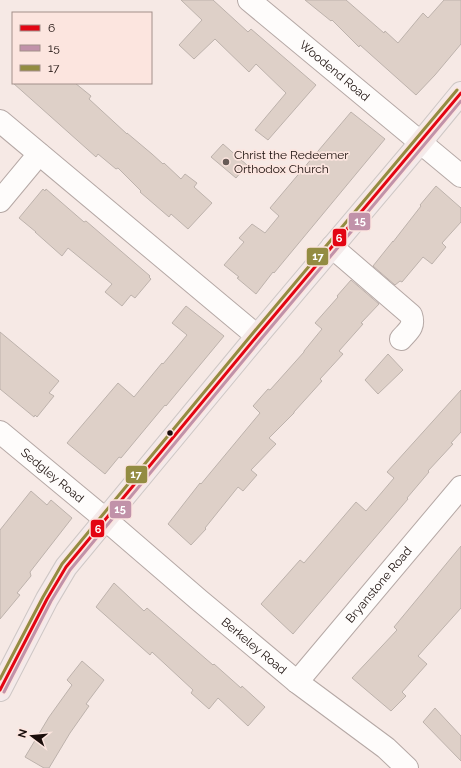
<svg xmlns="http://www.w3.org/2000/svg" width="461" height="768" viewBox="0 0 461 768" font-family="Raleway,sans-serif">
	<style>
		.building { fill: #ded0c8; stroke: #bdb2ac }
		.lines { fill: none; stroke-linecap: round; stroke-linejoin: round }
		.minor-casing { stroke: #b5a8a5; stroke-width: 24 }
		.major-casing { stroke: #cec7c5; stroke-width: 24 }
		.minor { stroke: #fefcfb; stroke-width: 22 }
		.major { stroke: #f4eaea; stroke-width: 22 }
		.bus-1-casing { stroke: #fce5df; stroke-width: 6 }
		.bus-2-casing { stroke: #fce5df; stroke-width: 6 }
		.bus-3-casing { stroke: #fce5df; stroke-width: 6 }
		.bus-1 { stroke: #e30513; stroke-width: 3 }
		.bus-2 { stroke: #c192a9; stroke-width: 3 }
		.bus-3 { stroke: #938c42; stroke-width: 3 }
		.poi-dot { fill: #675b57; stroke: #fce5df; stroke-width: 1.5 }
		.bus-dot { fill: #1a0e0b; stroke: #fce5df; stroke-width: 1.5 }
		.labels { text-anchor: middle; stroke-width: 3.5; stroke-linejoin: round; paint-order: stroke }
		.street-label { font-size: 12px; fill: #1a0e0b; stroke: #fce5df }
		.poi-label { font-size: 12px; fill: #1a0e0b; stroke: #fce5df; text-anchor: start }
		.line-badge { stroke: #fce5df; stroke-width: 1.5 }
		.badge-label { font-size: 11px; text-anchor: middle; font-weight: bold; fill: #fff }
	</style>
	<rect width="100%" height="100%" fill="#f6e9e5"/>
	<path class="building" d="M181,0H213L248,32L251,29L316,85L268,140L255,130L286,93L256,64L249,72L215,39L194,59L179,45L202,20Z
		M305,0H346L384,33L385,31L398,43L423,13L428,18L444,0H461V44L435,75L416,95L360,45L359,47L332,20L331,21Z
		M13,83H75L91,96L89,99L127,134V133L152,154L163,164L164,163L181,179L185,174L197,183L194,187L212,203L188,229L171,214L169,217L140,192L141,191L118,168L116,169L98,154L96,157Z
		M351,112L385,139L274,273L273,272L256,294L237,278L239,277L224,265L244,242L239,238L252,224L265,233L279,216L270,208Z
		M223,144L247,165L236,178L211,157Z
		M436,186L461,208V222L442,243L446,247L432,264L423,257L402,282L400,281L395,285L373,266L393,241V242L421,206L420,205Z
		M43,189L45,191L46,189L84,222L86,221L150,276L149,277L151,279L135,298L131,295L122,306L105,292L112,284L68,248L62,256L35,232H36L19,218Z
		M351,280L379,304L361,323L363,324L339,351L343,354L320,379L322,381L294,412V413L269,438L276,444L251,470L257,475L243,491L238,487L205,528L206,529L191,545L168,524L200,483L201,484L260,413L253,406L268,389L270,390L304,352V351L322,329L315,323L338,297L337,296Z
		M186,306L224,336L166,406L165,405L121,458L119,457L105,474L67,443L118,383L134,397L162,363L163,364L187,335L172,323Z
		M0,332L59,381L49,393L54,396L37,417L35,415L34,417L0,389Z
		M388,354L403,370L378,394L365,380Z
		M461,390V432L451,443L453,444L428,471L429,472L407,498L408,499L293,634L261,604L300,560L304,563L356,502L366,511L394,478L387,472Z
		M31,491L47,505L51,500L72,518L30,572L31,576L17,593L20,595L0,619V530Z
		M461,546V608L418,656L427,664L402,692L406,696L391,711L352,678L397,630L394,627Z
		M114,583L144,611L147,608L213,665L214,664L241,688L242,686L265,707L248,726L218,698L209,709L191,693L193,690L152,652L150,655L96,607Z
		M82,661L104,680L86,704L89,706L70,733L49,768H44L25,757L49,717L72,685L67,680Z
		M435,708L461,736V761L423,722Z"/>
	<g class="lines">
		<defs>
			<g id="minor">
				<path id="s1" d="M249,0L461,176"/>
				<path d="M0,121L257,336"/>
				<path d="M0,201L39,154"/>
				<path d="M332,247L411,315C415,327 408,331 401,339"/>
				<path id="s2" d="M0,432L105,519L199,600L297,682L386,748L407,768"/>
				<path id="s3" d="M297,682L461,487"/>
			</g>
			<path id="major" d="M0,690L47,599L66,567L257,336L420,143L461,93"/>
		</defs>
		<use href="#minor" class="minor-casing"/>
		<use href="#major" class="major-casing"/>
		<use href="#minor" class="minor"/>
		<use href="#major" class="major"/>
		<defs>
			<path id="bus-1" d="M0,690L47,599L66,567L257,336L461,93"/>
			<path id="bus-2" d="M4,692L51,601L70,570L261,339L461,101"/>
			<path id="bus-3" d="M0,679L43,597L62,564L253,333L457,90"/>
		</defs>
		<use href="#bus-1" class="bus-1-casing"/>
		<use href="#bus-2" class="bus-2-casing"/>
		<use href="#bus-3" class="bus-3-casing"/>
		<use href="#bus-1" class="bus-1"/>
		<use href="#bus-2" class="bus-2"/>
		<use href="#bus-3" class="bus-3"/>
	</g>
	<circle class="poi-dot" cx="226" cy="162" r="4"/>
	<circle class="bus-dot" cx="170" cy="433" r="3.5"/>
	<g class="labels">
		<g class="street-label">
			<text dy="4" stroke="none"><textPath href="#s1" startOffset="111">Woodend Road</textPath></text>
			<text dy="4" stroke="none"><textPath href="#s2" startOffset="68">Sedgley Road</textPath></text>
			<text dy="4" stroke="none"><textPath href="#s3" startOffset="127">Bryanstone Road</textPath></text>
			<text dy="4" stroke="none"><textPath href="#s2" startOffset="332">Berkeley Road</textPath></text>
		</g>
		<g class="poi-label">
			<text x="234" y="159">Christ the Redeemer<tspan x="234" dy="14">Orthodox Church</tspan></text>
		</g>
	</g>
	<g class="line-badge">
		<rect x="348" y="212" width="23" height="19" rx="4" fill="#c192a9"/>
		<rect x="332" y="228" width="15" height="19" rx="4" fill="#e30513"/>
		<rect x="306" y="247" width="23" height="19" rx="4" fill="#938c42"/>
		<rect x="125" y="465" width="23" height="19" rx="4" fill="#938c42"/>
		<rect x="109" y="500" width="23" height="19" rx="4" fill="#c192a9"/>
		<rect x="90" y="519" width="15" height="19" rx="4" fill="#e30513"/>
	</g>
	<g class="badge-label">
		<text x="360" y="225">15</text>
		<text x="339" y="242">6</text>
		<text x="318" y="260">17</text>
		<text x="136" y="478">17</text>
		<text x="120" y="513">15</text>
		<text x="98" y="533">6</text>
	</g>
	<rect x="12" y="12" width="140" height="72" fill="#fce5df" stroke="#a28f8a"/>
	<rect x="20" y="25" width="20" height="6" fill="#e30513" stroke="#a28f8a"/>
	<text x="48" y="32" font-size="12" fill="#1a0e0b">6</text>
	<rect x="20" y="45" width="20" height="6" fill="#c192a9" stroke="#a28f8a"/>
	<text x="48" y="52" font-size="12" fill="#1a0e0b">15</text>
	<rect x="20" y="65" width="20" height="6" fill="#938c42" stroke="#a28f8a"/>
	<text x="48" y="72" font-size="12" fill="#1a0e0b">17</text>
	<g transform="translate(32 736) rotate(286)" stroke="#fce5df" stroke-width="3" paint-order="stroke">
	<path d="M0-3L7 15L0 10L-7 15Z" fill="#1a0e0b"/>
	<text y="-6" font-size="11" font-weight="bold" text-anchor="middle" fill="#1a0e0b">N</text>
	</g>
</svg>
